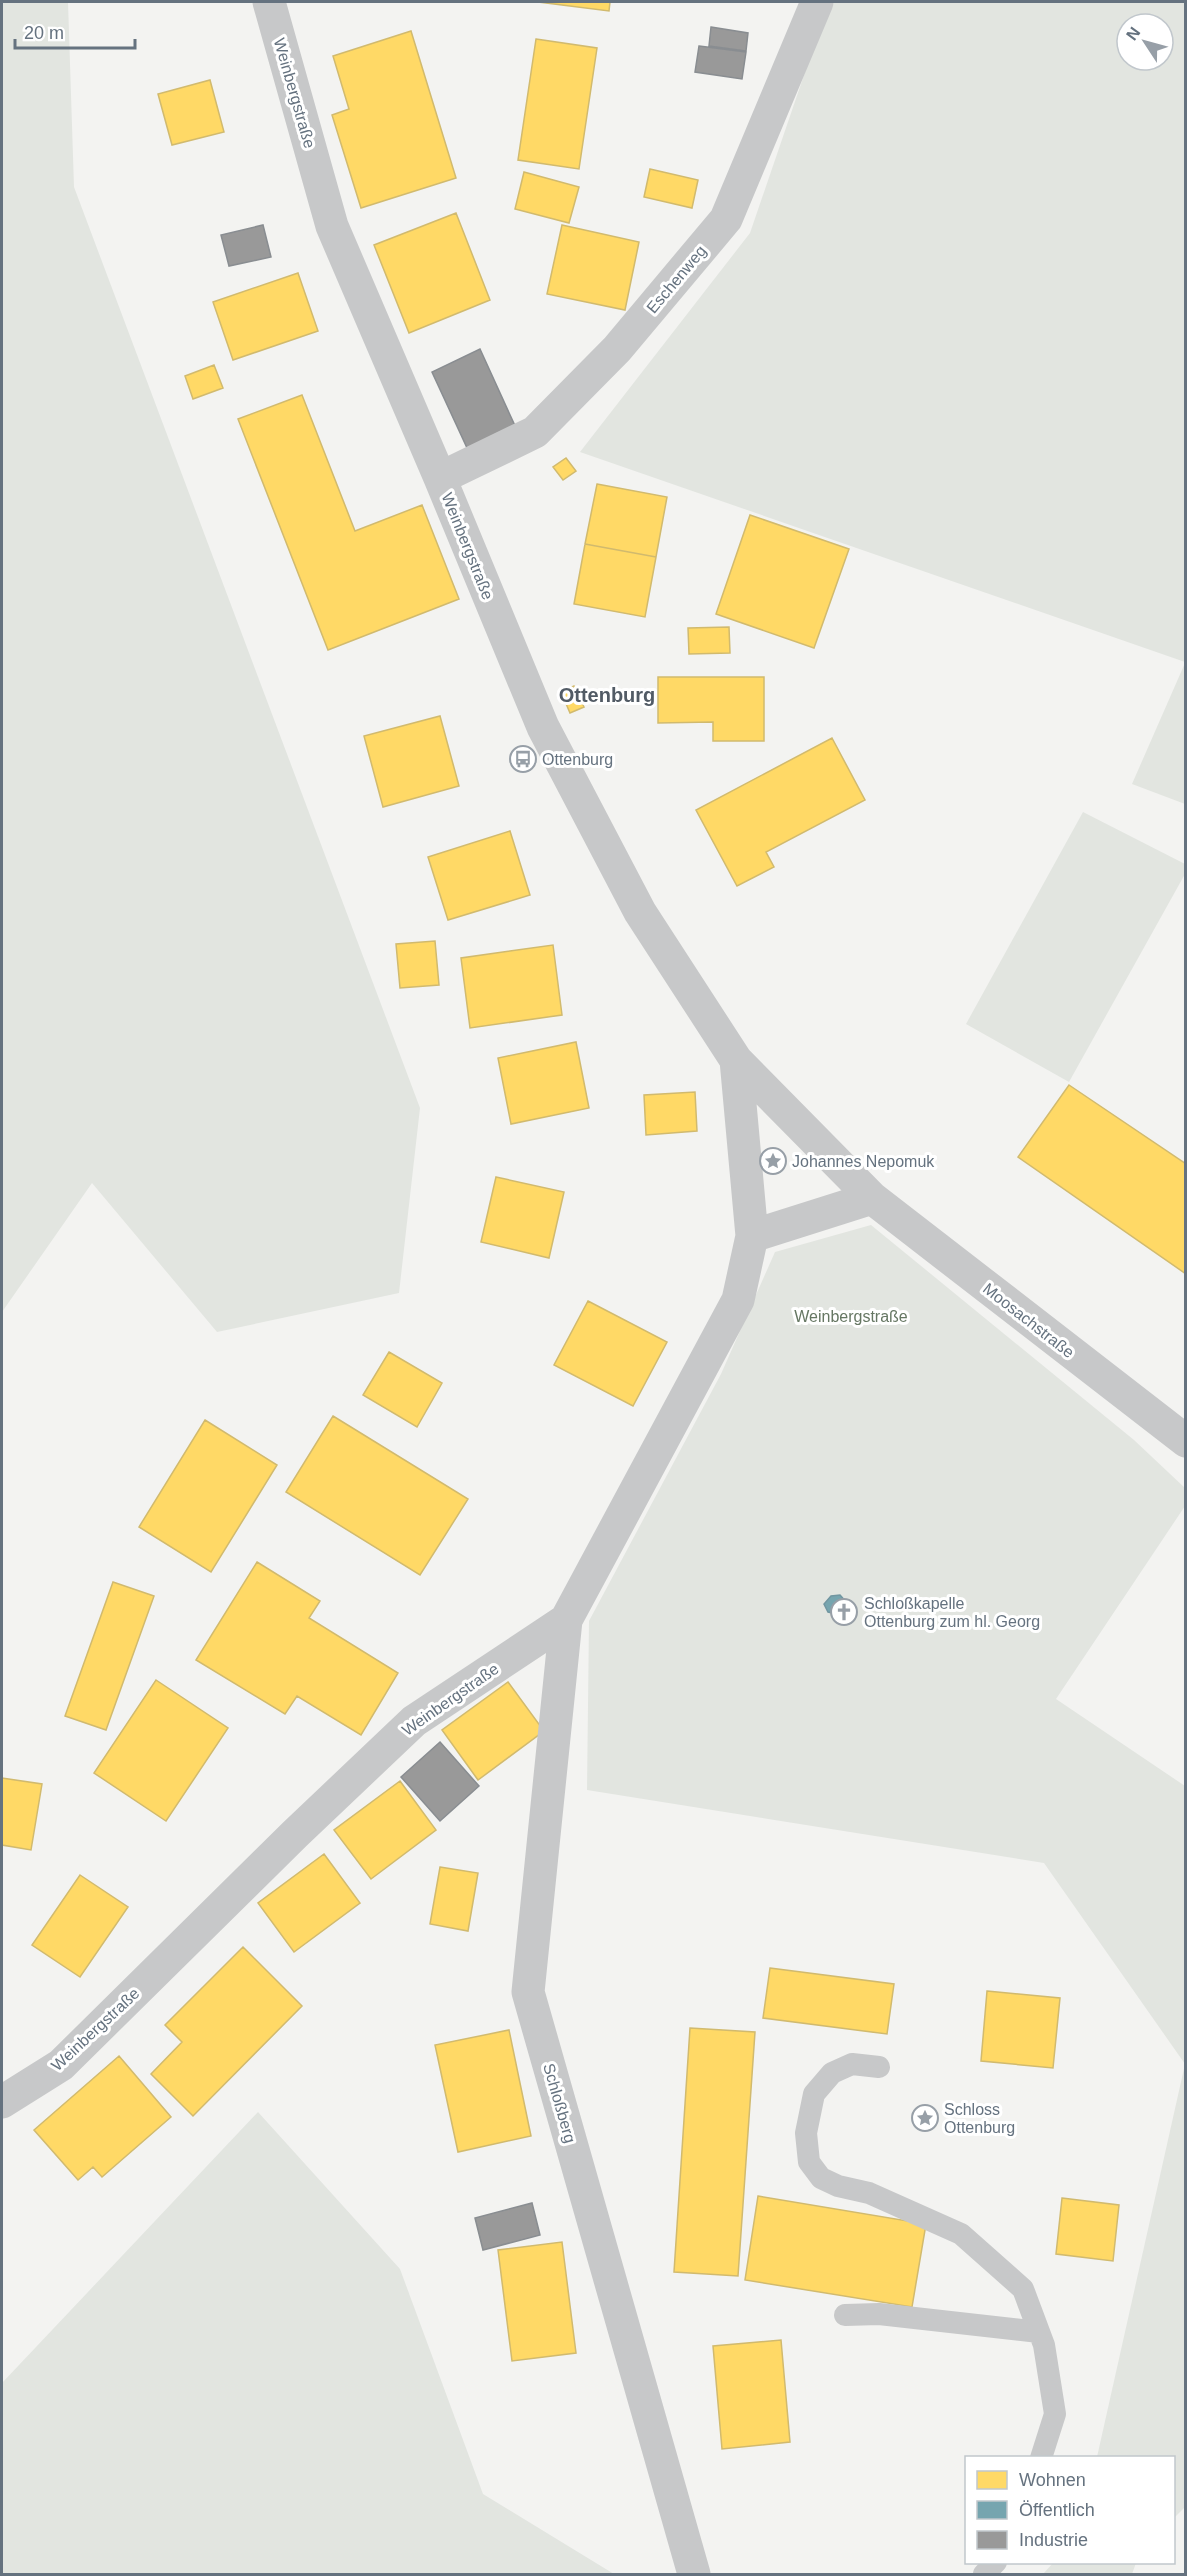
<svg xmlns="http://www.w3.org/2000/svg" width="1187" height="2576" viewBox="0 0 1187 2576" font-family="Helvetica,sans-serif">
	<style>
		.green { fill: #e2e5e0; fill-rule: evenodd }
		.homes { fill: #ffd966; stroke: #d1ba6e; stroke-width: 1.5 }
		.public { fill: #76a5af; stroke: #7196a1; stroke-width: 1.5 }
		.industry { fill: #999; stroke: #898d91; stroke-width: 1.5 }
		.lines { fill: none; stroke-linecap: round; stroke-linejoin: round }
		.service { stroke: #c7c8c9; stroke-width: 22 }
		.minor { stroke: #c7c8c9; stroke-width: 33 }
		.labels { text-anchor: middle; stroke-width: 6; stroke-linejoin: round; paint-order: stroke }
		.street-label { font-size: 16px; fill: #65727f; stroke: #fff }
		.poi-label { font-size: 16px; fill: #65727f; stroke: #fff; text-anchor: start }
		.park-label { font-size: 16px; fill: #667763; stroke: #fff }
		.quarter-label { font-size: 20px; font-weight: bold; fill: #525b65; stroke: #fff }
	</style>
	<rect width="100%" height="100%" fill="#f3f3f1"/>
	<path class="green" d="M2,2H68L74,187L420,1108L399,1293L217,1332L92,1183L2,1312Z
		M829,2H1185V662L580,452L750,233ZM1127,24H1163V60H1127Z
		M1185,663V804L1132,784Z
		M1083,812L1185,864V874L1069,1082L966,1024Z
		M871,1225L1134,1440L1185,1488V1506L1056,1699L1185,1786L1186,2506L1174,2518V2458L1097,2457L1185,2064L1044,1863L587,1790L589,1621L721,1374L775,1252Z
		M258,2112L400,2269L483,2494L614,2574H2V2383Z
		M1053,2563V2562L1136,2563L1132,2574H1043Z"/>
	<path class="homes" d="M538,2H610L609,11Z
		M411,31L456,178L361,208L332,115L349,109L333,56Z
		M536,39L597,48L579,169L518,160Z
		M210,80L224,132L172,145L158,94Z
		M650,169L698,180L692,208L644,197Z
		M524,172L579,187L569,223L515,209Z
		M456,213L490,300L409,333L374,245Z
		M562,225L639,242L625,310L547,294Z
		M298,273L318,331L233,360L213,302Z
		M214,365L223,388L193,399L185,376Z
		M302,395L355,531L422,505L459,599L328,650L238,419Z
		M566,458L576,471L563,480L553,467Z
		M597,484L667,497L656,557L585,544Z
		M750,515L849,549L814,648L716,614Z
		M585,544L656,557L645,617L574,604Z
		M729,627L730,653L689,654L688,628Z
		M658,677H764V741H713V722L658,723Z
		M574,686L584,707L570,713L561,692Z
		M440,716L459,786L383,807L364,736Z
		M832,738L865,800L766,852L774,867L737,886L696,810Z
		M510,831L530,895L448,920L428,857Z
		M435,941L439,985L400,988L396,944Z
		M553,945L562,1015L470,1028L461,958Z
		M576,1042L589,1108L511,1124L498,1058Z
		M1069,1085L1186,1164V1274L1018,1157Z
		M695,1092L697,1131L646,1135L644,1095Z
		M496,1177L564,1192L549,1258L481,1242Z
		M588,1301L667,1342L633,1406L554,1365Z
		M389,1352L442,1383L417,1427L363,1395Z
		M333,1416L468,1499L420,1575L286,1492Z
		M205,1420L277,1465L211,1572L139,1527Z
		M257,1562L320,1601L309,1618L398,1673L361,1735L297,1696L285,1714L196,1660Z
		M113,1582L154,1596L106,1730L65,1716Z
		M156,1680L228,1728L166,1821L94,1773Z
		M508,1682L544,1731L478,1780L442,1730Z
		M2,1778L42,1784L31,1850L2,1845Z
		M400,1781L436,1830L371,1879L334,1830Z
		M324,1854L360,1903L294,1952L258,1903Z
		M440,1867L478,1873L468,1931L430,1924Z
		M80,1875L128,1907L80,1977L32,1945Z
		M243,1947L302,2006L193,2116L151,2074L182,2042L165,2025Z
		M770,1968L894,1984L887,2034L763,2018Z
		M987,1991L1060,1998L1053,2068L981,2061Z
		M690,2028L755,2032L738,2276L674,2272Z
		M509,2030L531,2136L458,2152L435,2045Z
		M119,2056L171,2117L102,2177L93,2167L78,2180L34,2130Z
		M758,2196L926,2224L912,2307L745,2280Z
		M1062,2198L1119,2205L1113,2261L1056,2254Z
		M562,2242L576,2353L512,2361L498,2250Z
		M781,2340L790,2442L722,2449L713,2346Z"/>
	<path class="public" d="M840,1595L848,1604L841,1615L828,1612L824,1604L831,1596Z"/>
	<path class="industry" d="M711,27L748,33L746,51L709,46Z
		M699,46L746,52L742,79L695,72Z
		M263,225L271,257L229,266L221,235Z
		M480,349L516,428L468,450L432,372Z
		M440,1742L479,1786L440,1821L401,1777Z
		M532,2203L540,2235L483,2250L475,2218Z"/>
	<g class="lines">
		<path class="service" d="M879,2067L852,2064L832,2073L814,2094L806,2133L809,2162L821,2178L838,2186L869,2193L961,2234L1023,2289L1044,2345L1055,2414L1041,2458
			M845,2315L879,2314L1039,2332
			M984,2574L996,2562"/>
		<path class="minor" d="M269,2L332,226L440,478L543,727L640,912L736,1060L872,1198L1186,1441
			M440,478L535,432L617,349L726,219L817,2
			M752,1236L872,1198
			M566,1620L528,1992L694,2574
			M2,2102L61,2065L295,1834L414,1721L566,1620L738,1300L752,1236L736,1060"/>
	</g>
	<defs>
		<symbol id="bus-ring" viewBox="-11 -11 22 22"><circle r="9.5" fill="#fff" stroke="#979fa7" stroke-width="1.5"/><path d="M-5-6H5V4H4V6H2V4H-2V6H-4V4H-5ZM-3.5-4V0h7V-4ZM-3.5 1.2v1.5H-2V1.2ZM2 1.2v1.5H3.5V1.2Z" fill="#979fa7"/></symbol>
		<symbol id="sight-ring" viewBox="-11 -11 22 22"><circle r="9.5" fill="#fff" stroke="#979fa7" stroke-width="1.5"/><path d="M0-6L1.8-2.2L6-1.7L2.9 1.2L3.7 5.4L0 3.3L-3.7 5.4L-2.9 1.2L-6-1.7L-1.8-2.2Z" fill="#979fa7"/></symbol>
		<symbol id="church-ring" viewBox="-11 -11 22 22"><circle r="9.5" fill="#fff" stroke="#979fa7" stroke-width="1.5"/><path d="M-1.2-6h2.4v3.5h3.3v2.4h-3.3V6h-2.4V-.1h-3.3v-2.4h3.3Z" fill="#979fa7"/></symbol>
	</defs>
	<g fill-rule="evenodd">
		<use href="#bus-ring" x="508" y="744" width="30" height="30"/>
		<use href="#sight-ring" x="758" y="1146" width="30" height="30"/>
		<use href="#church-ring" x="829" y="1597" width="30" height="30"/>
		<use href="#sight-ring" x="910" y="2103" width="30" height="30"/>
	</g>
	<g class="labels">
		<g class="street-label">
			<text transform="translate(295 93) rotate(74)" y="6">Weinbergstraße</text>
			<text transform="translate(676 279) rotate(-50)" y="6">Eschenweg</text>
			<text transform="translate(468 546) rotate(68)" y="6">Weinbergstraße</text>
			<text transform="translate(1029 1320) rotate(38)" y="6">Moosachstraße</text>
			<text transform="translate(450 1699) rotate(-35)" y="6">Weinbergstraße</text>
			<text transform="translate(95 2029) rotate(-43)" y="6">Weinbergstraße</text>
			<text transform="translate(560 2103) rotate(74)" y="6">Schloßberg</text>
		</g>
		<g class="poi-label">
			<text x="542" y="765">Ottenburg</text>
			<text x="792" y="1167">Johannes Nepomuk</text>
			<text x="864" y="1609">Schloßkapelle<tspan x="864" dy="18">Ottenburg zum hl. Georg</tspan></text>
			<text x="944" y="2115">Schloss<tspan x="944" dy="18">Ottenburg</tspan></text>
		</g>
		<g class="park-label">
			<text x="851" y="1322">Weinbergstraße</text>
		</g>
		<g class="quarter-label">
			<text x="607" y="702">Ottenburg</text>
		</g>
	</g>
	<rect width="1187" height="2576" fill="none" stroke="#65727f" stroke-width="6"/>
	<rect x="965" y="2456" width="210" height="108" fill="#ffffff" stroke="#c1c7cc" stroke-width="1.5"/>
	<rect x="977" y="2471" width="30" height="18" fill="#ffd966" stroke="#c1c7cc" stroke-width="1.5"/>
	<text x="1019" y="2486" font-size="18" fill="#65727f">Wohnen</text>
	<rect x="977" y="2501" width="30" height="18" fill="#76a5af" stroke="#c1c7cc" stroke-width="1.5"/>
	<text x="1019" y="2516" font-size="18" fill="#65727f">Öffentlich</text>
	<rect x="977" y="2531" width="30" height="18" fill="#999999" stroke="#c1c7cc" stroke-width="1.5"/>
	<text x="1019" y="2546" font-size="18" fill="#65727f">Industrie</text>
	<g transform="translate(1145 42) rotate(306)"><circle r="28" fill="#ffffff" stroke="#c1c7cc" stroke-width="1.5"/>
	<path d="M0-4.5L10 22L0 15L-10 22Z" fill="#979fa7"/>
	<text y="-9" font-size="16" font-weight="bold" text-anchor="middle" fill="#65727f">N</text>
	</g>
	<path d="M15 39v9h120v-9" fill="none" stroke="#65727f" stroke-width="3"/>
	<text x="24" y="39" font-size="18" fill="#65727f" stroke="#ffffff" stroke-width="4.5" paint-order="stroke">20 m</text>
</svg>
